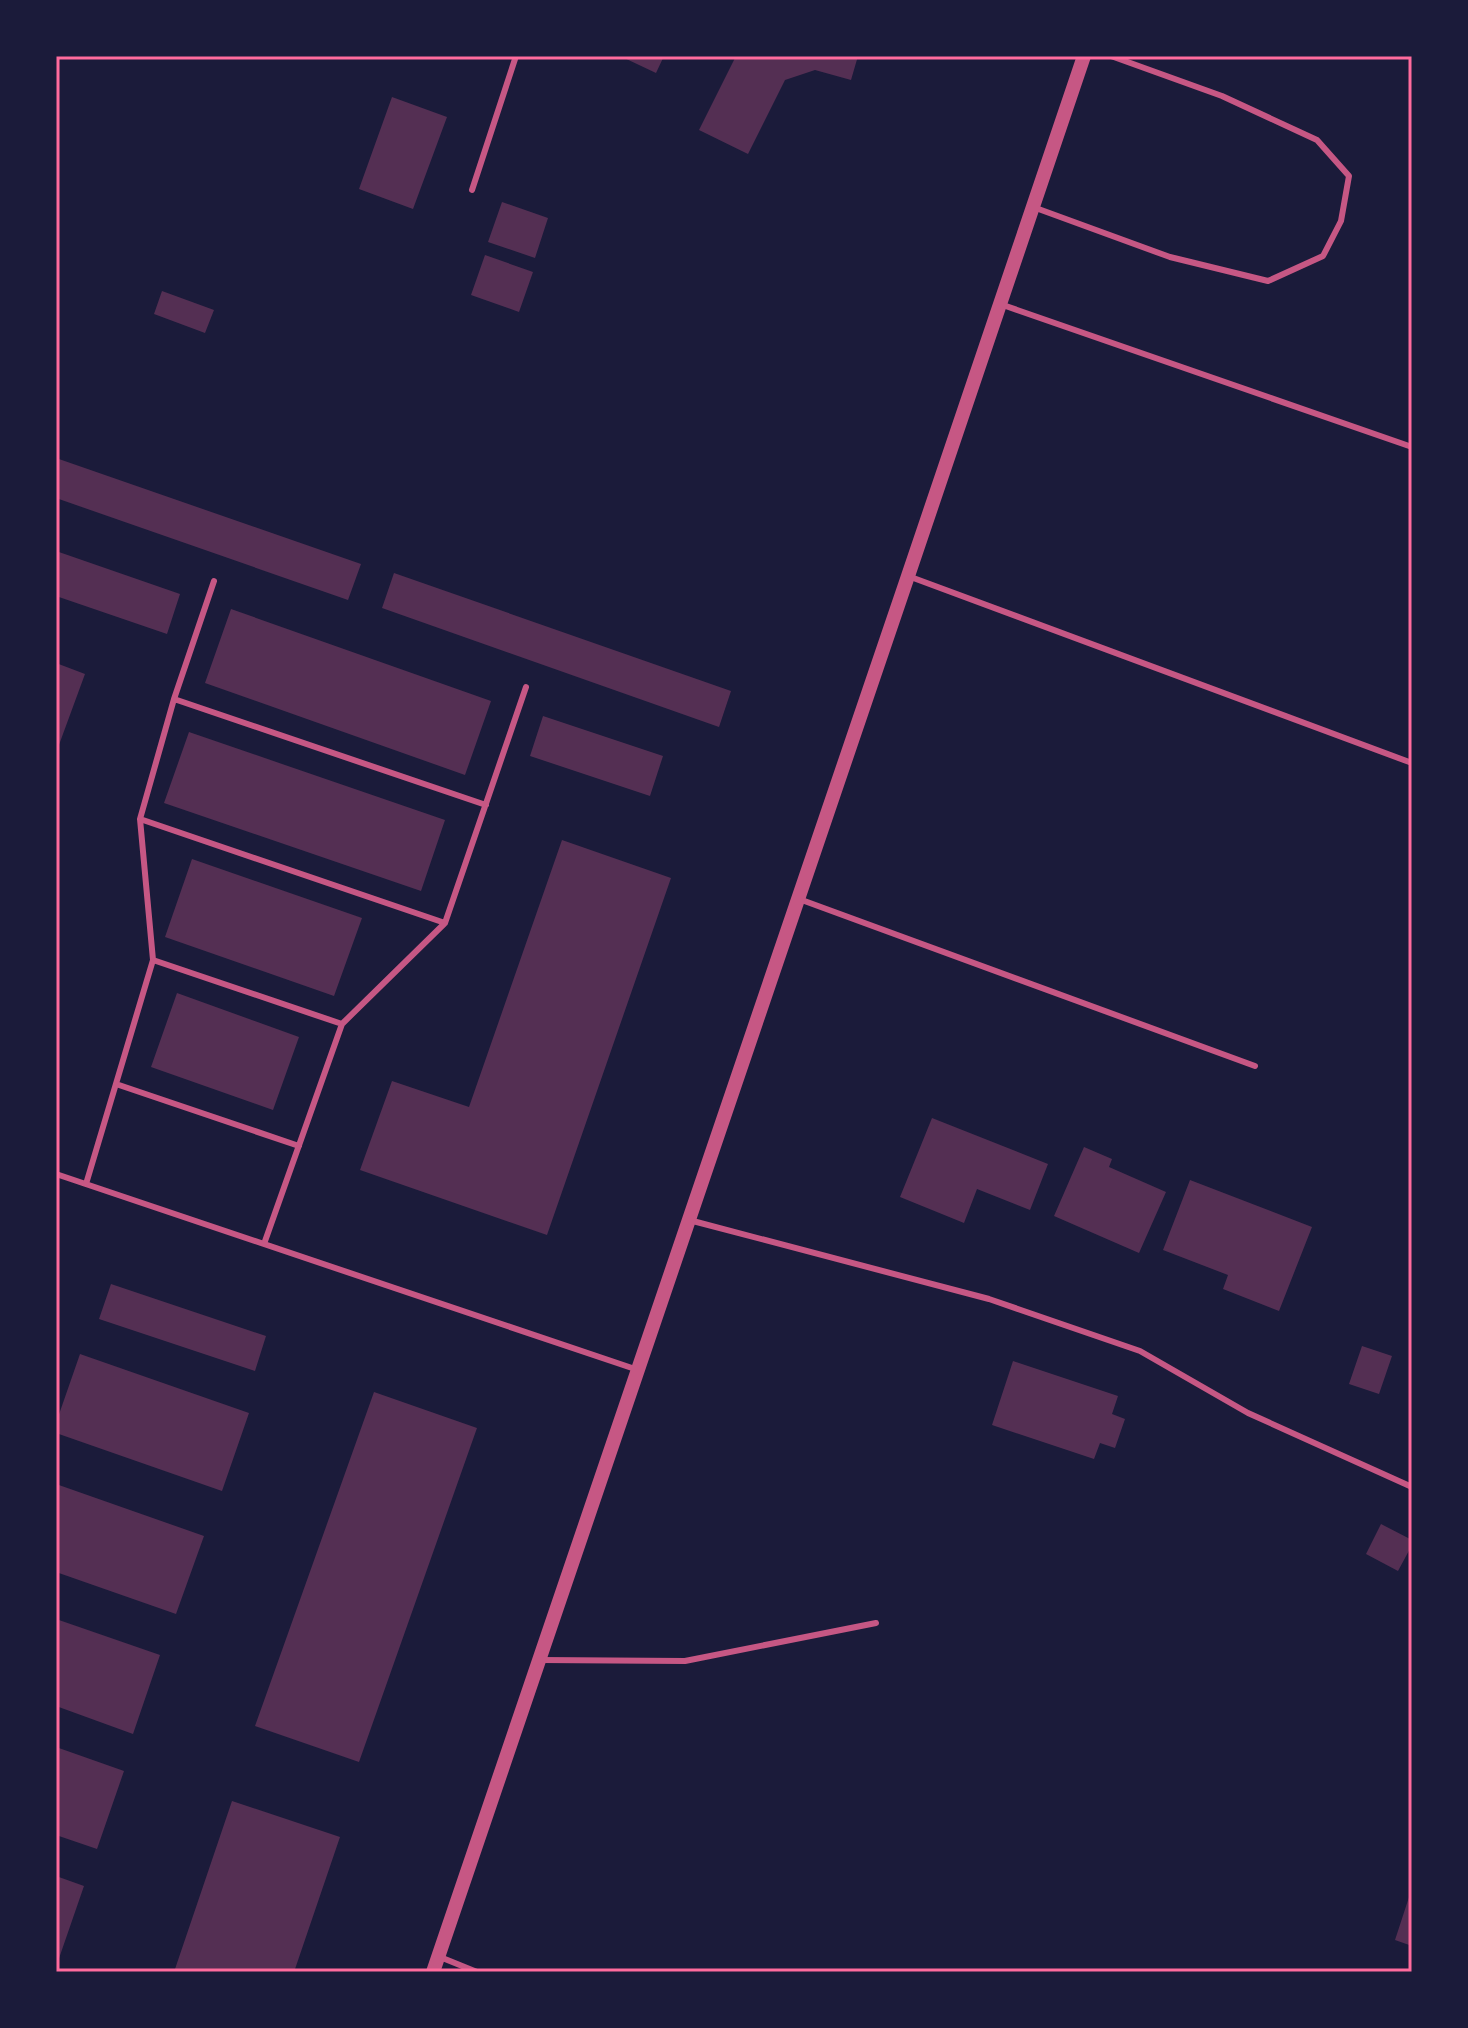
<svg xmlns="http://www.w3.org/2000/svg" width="1468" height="2028" viewBox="0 0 1468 2028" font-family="Signika,sans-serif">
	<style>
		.building { fill: #542f53 }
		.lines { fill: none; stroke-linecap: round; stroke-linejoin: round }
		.service { stroke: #c65784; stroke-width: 6 }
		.tertiary { stroke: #c65784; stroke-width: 14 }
		.neatline { fill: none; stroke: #ff6b9d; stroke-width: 3 }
	</style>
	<rect width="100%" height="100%" fill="#1b1b3a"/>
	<path class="building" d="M620,56H664L656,73Z
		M736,56H858L851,80L815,70L785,80L748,154L699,130Z
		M392,97L447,117L413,209L359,189Z
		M502,202L548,218L535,258L488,242Z
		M485,255L533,272L519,312L471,295Z
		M162,291L214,310L205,333L154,314Z
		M56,458L361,564L348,600L56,498Z
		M56,551L180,594L167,634L56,596Z
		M394,573L731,691L719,727L382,608Z
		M231,609L491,701L465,775L205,683Z
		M56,663L85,674L56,753Z
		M543,716L663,756L650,796L530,756Z
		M189,732L445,820L421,891L164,803Z
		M562,840L671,878L547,1235L360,1170L392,1081L469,1107Z
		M192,859L362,918L334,996L165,937Z
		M177,993L299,1037L273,1110L151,1067Z
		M932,1118L1048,1164L1030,1210L977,1189L964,1223L900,1197Z
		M1084,1147L1112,1159L1109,1167L1166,1192L1139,1253L1054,1216Z
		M1190,1180L1312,1227L1279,1311L1223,1289L1228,1275L1163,1250Z
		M111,1284L266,1336L255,1371L99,1319Z
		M1362,1346L1392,1356L1379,1394L1349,1384Z
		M80,1354L249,1413L222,1491L56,1433V1423Z
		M1013,1361L1118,1396L1112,1414L1125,1419L1115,1448L1100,1443L1094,1459L992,1425Z
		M374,1392L477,1428L359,1762L255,1726Z
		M56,1484L204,1536L176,1614L56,1572Z
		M1381,1524L1412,1540V1545L1398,1571L1366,1554Z
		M56,1619L160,1655L133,1734L56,1706Z
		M56,1747L124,1771L97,1849L56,1835Z
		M232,1801L340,1837L294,1972H174Z
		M56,1876L84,1886L56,1967Z
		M1411,1891H1412V1946L1395,1940Z"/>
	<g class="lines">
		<path class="service" d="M472,190L516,56
			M1033,207L1170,257L1268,281L1323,256L1341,221L1349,176L1317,140L1222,96L1111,56
			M1000,304L1412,447
			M908,576L1412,763
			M174,699L486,805
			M140,819L445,923
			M799,899L1255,1066
			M153,960L342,1024
			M116,1084L299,1146
			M56,1174L638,1370
			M86,1184L153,960L140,819L174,699L214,581
			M689,1220L989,1299L1140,1351L1248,1413L1412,1487
			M264,1244L342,1024L445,923L526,687
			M540,1660L685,1661L876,1623
			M440,1957L477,1972"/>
		<path class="tertiary" d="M433,1972L908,576L1084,56"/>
	</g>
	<rect width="1468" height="2028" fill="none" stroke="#1b1b3a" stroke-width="116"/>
	<rect x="58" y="58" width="1352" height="1912" class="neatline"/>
</svg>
